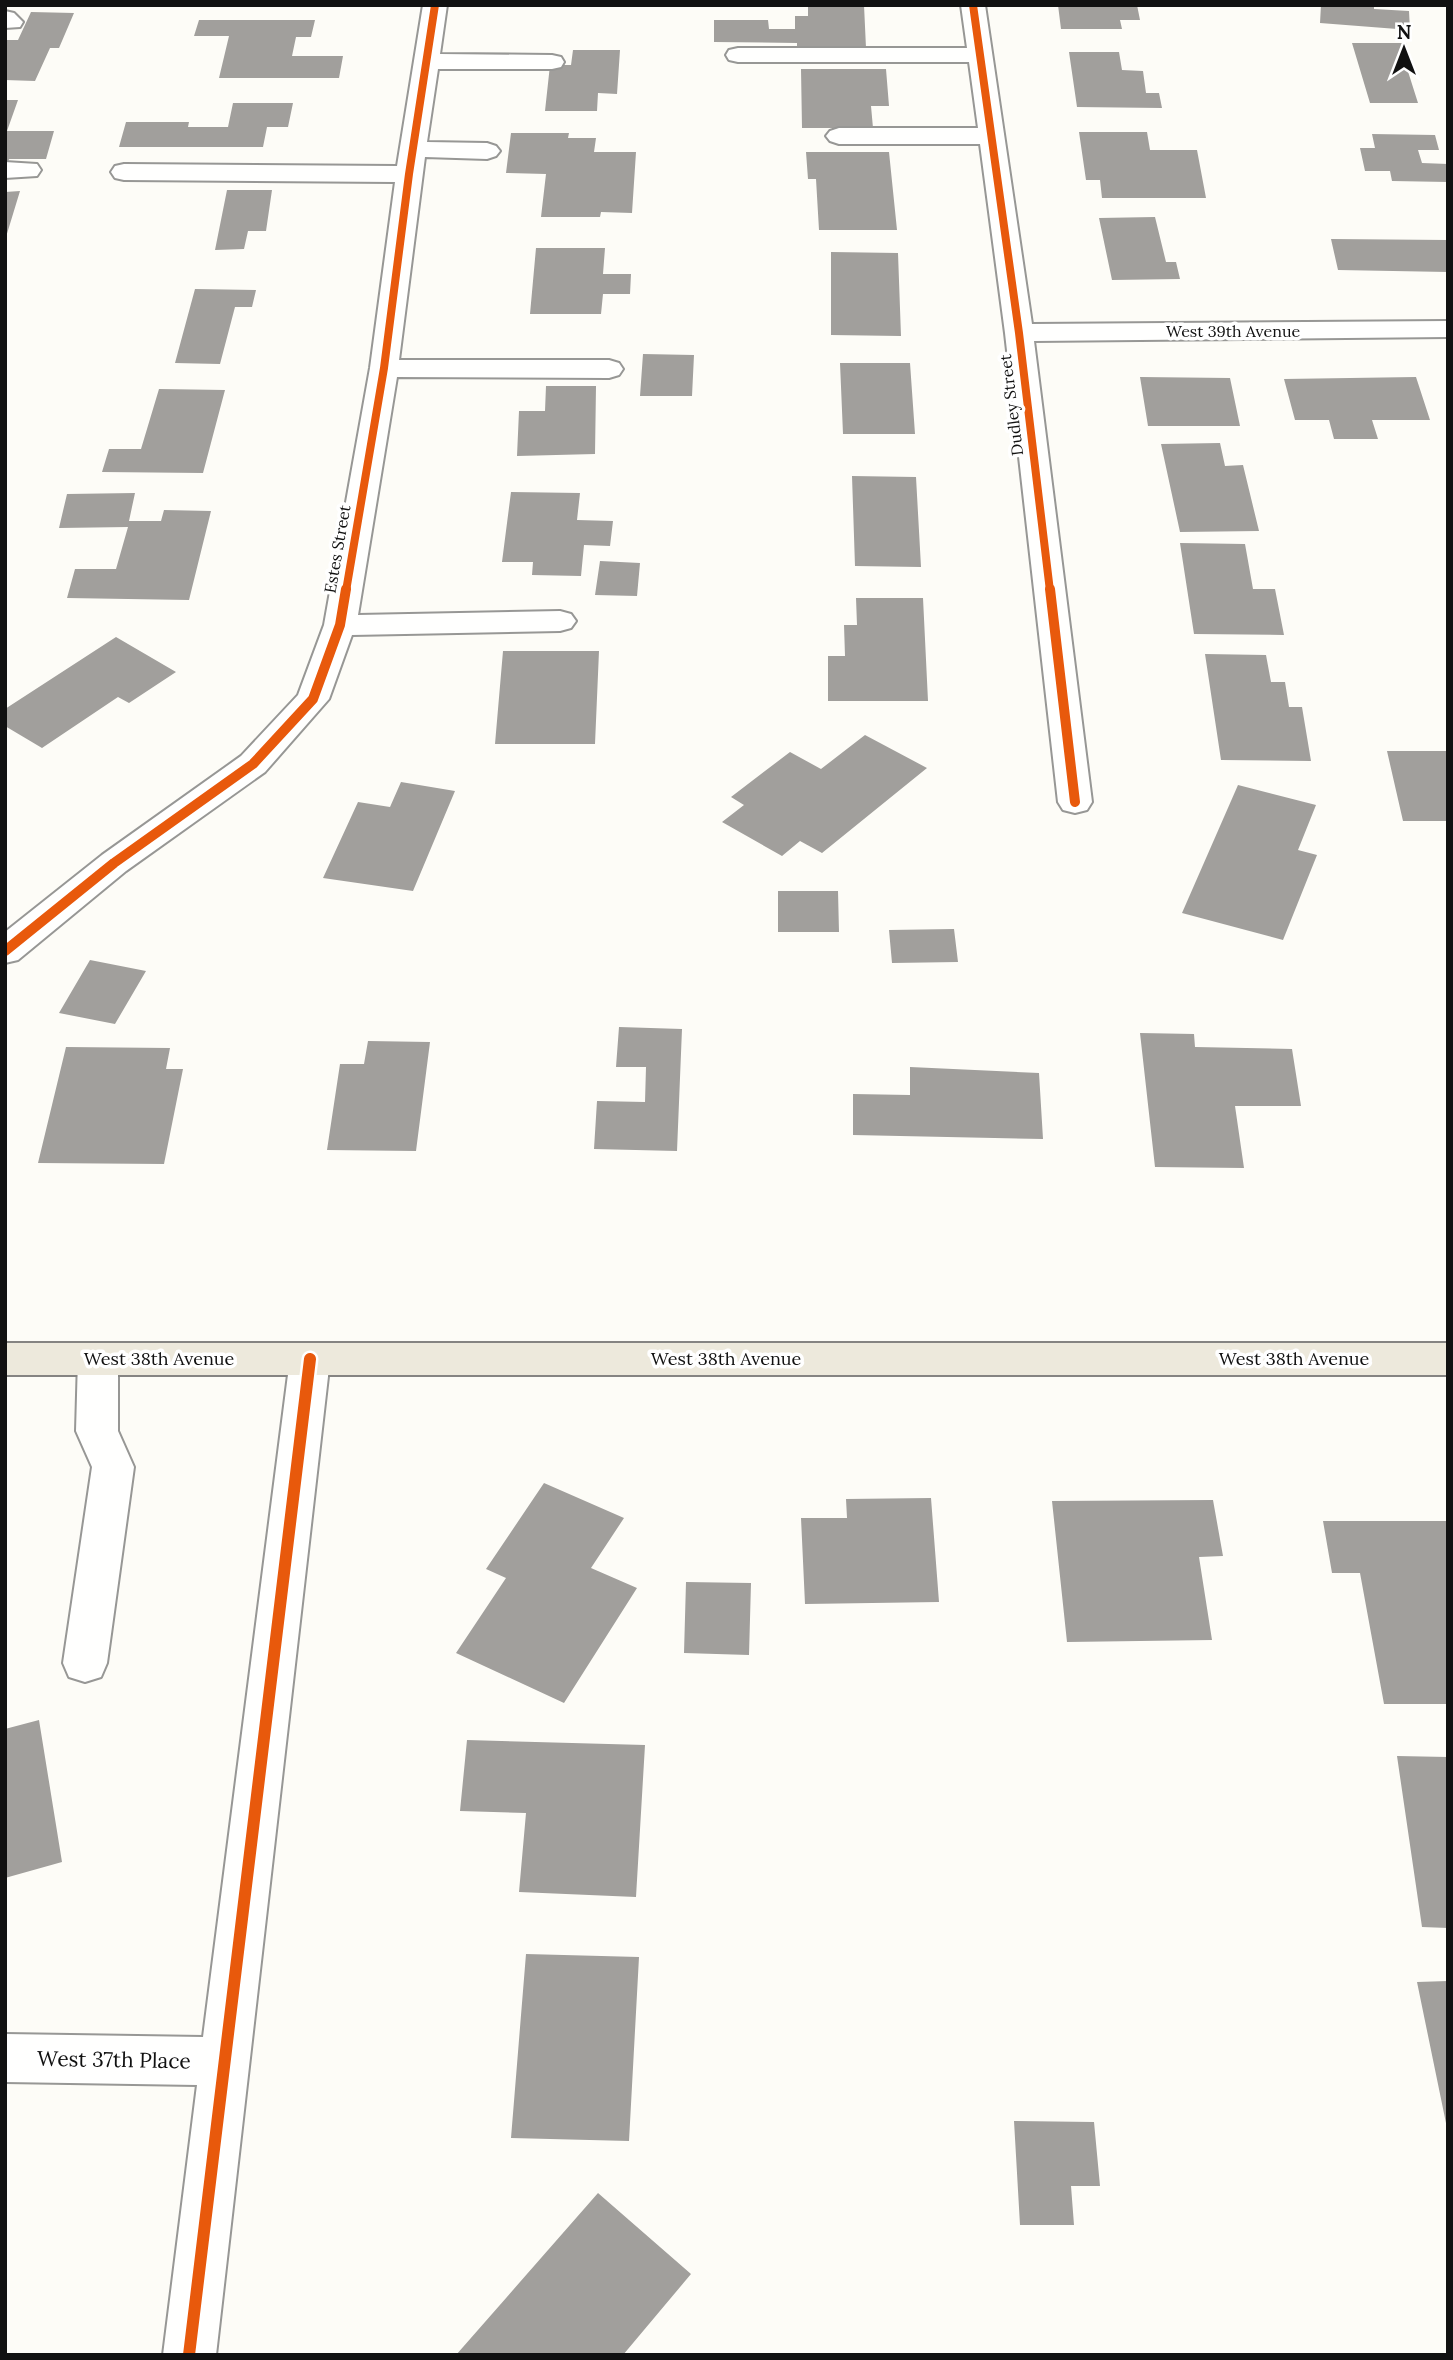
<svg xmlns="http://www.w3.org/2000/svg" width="1453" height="2360" viewBox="0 0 1453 2360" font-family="Lora,serif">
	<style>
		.building { fill: #a19f9c }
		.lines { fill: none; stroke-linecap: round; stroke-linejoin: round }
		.minor-casing { stroke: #979795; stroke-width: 4 }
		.major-casing { stroke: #858482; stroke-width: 4 }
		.minor { fill: #fffffe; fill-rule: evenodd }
		.major { fill: #ede9dc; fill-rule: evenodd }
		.cycleway-far2-casing { stroke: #fff; stroke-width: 11 }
		.cycleway-far1-casing { stroke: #fff; stroke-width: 14 }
		.cycleway-casing { stroke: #fff; stroke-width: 17 }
		.cycleway-far2 { stroke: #e8590c; stroke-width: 8 }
		.cycleway-far1 { stroke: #e8590c; stroke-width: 10 }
		.cycleway { stroke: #e8590c; stroke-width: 12 }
		.labels { text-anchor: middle; stroke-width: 7; stroke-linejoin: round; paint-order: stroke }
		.far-street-label { font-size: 16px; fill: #111; stroke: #fff }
		.street-label { font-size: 18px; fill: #111; stroke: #fff }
		.near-street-label { font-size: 21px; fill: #111; stroke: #fff }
	</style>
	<rect width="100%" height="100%" fill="#fdfcf7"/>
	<path class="building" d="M808,5H864L866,48H797V43L714,42V20H768L769,29H795V16H808Z
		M1058,5H1137L1140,20H1120L1122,29H1061Z
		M1321,5H1374V9L1409,11L1410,30L1320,23Z
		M31,12L74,13L59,48H50L35,81L5,80V40H18Z
		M199,20H315L311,37H296L292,56H343L339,78H219L229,36H194Z
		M1352,43H1406L1412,62H1405L1418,103H1370Z
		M573,50H620L617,94L598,93L597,111H545L550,65H571Z
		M1069,52H1119L1122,70L1143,71L1146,93H1159L1162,108L1077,107Z
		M801,69H886L889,106H871L873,128H802Z
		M5,100H18L7,131H54L46,159H9L5,171Z
		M233,103H293L288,127H267L263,147H119L126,122H189L188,127H228Z
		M1079,132H1147L1150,150H1197L1206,198H1102L1100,180H1086Z
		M511,133H569L568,138H596L594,152H636L632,213L601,212L600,217H541L546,174L506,173Z
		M1372,134L1435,135L1439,150H1418L1422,163L1448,164V182L1392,181L1390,171H1365L1360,148H1375Z
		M806,152H889L897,230H819L816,179H808Z
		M227,190H272L266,231H248L244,249L215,250Z
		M20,191L6,237H5V192Z
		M1155,217L1166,262H1176L1180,279L1112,280L1099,218Z
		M1331,239L1448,240V272L1338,270Z
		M536,248H605L603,274H631L630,294H603L601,314H530Z
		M831,252L898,253L901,336L831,335Z
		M195,289L256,290L252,307H235L220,364L175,363Z
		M643,354L694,355L692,396H640Z
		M840,363H910L915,434H843Z
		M1140,377L1230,378L1240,426H1148Z
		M1416,377L1430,420H1372L1378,439H1334L1329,420H1295L1284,379Z
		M546,386H596L595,454L517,456L519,411H545Z
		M159,389L225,390L203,473L102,472L109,449H141Z
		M1220,443L1225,466L1243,465L1259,531L1180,532L1161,444Z
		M852,476L916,477L921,567L855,566Z
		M511,492L580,493L577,520L613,521L610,546L584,545L581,576L532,575L533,562H502Z
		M135,493L129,521H161L164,510L211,511L189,600L67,598L75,569H116L128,527L59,528L67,494Z
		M1180,543L1245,544L1253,589H1275L1284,635L1194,634Z
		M600,561L640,563L637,596L595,595Z
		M856,598H923L928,701H828V656H845L844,625H857Z
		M116,637L176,672L129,703L118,697L42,748L5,726V709Z
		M503,651H599L595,744H495Z
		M1205,654L1266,655L1271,682H1285L1289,707H1302L1311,761L1221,760Z
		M865,735L927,768L822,853L800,841L782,856L722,822L744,805L731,797L790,752L821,769Z
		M1387,751H1448V821H1403Z
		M401,782L455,791L413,891L323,878L358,802L390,807Z
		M1238,785L1316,805L1298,850L1317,855L1283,940L1182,913Z
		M778,891H838L839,932H778Z
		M954,929L958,962L892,963L889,930Z
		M90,960L146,971L115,1024L59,1013Z
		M619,1027L682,1029L677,1151L594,1149L597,1101L645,1102L646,1067H616Z
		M1140,1033L1194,1034L1195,1047L1292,1049L1301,1106H1235L1244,1168L1155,1167Z
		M368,1041L430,1042L416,1151L327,1150L340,1064H364Z
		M66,1047L170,1048L166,1069H183L164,1164L38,1163Z
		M910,1067L1039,1073L1043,1139L853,1135V1094L910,1095Z
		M544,1483L624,1518L591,1568L637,1588L564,1703L456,1653L506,1578L486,1569Z
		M931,1498L939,1602L805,1604L801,1518H847L846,1499Z
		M1213,1500L1223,1556L1199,1557L1212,1640L1067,1642L1052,1501Z
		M1323,1521H1448V1704H1384L1360,1573H1332Z
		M686,1582L751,1583L749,1655L684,1653Z
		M39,1720L62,1862L5,1878V1729Z
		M467,1740L645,1745L636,1897L519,1892L526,1813L460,1811Z
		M1397,1756L1448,1757V1928L1422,1927Z
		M526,1954L639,1957L629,2141L511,2138Z
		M1448,1981V2128H1447L1417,1982Z
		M1014,2121L1094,2122L1100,2186H1071L1074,2225H1020Z
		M598,2193L691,2274L623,2355H456Z"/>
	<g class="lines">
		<defs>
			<path id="minor" d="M423,5H447L440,54L552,55L561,57L564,62L561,67L552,69H438L427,142L487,143L496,146L500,151L496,156L487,159L425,157L399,360H609L619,363L623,369L619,375L609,378L397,377L358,615L560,611L571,614L576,621L571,628L560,631L352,635L329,699L265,772L126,871L18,960L5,963V932L102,855L241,756L298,695L324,625L370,368L395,182L124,180L115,178L111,172L115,166L124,164L397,166Z
				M961,5H985L1032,324L1448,321V337L1034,341L1092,802L1087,810L1075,813L1063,810L1058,802L1005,333L980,144H839L830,141L826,136L830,131L839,128H978L969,62H738L729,60L726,55L729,50L738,48H967Z
				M5,11L14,13L23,22L20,27L5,28Z
				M5,162L37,164L41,170L37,176L5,178Z
				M98,1343L112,1348L118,1359V1431L134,1467L107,1663L101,1677L85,1682L69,1677L63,1663L92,1467L76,1431L78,1359L84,1348Z
				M310,1343L324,1348L330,1359L216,2355H163L197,2085L5,2082V2034L203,2037L290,1359L296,1348Z"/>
			<path id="major" d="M5,1343H1448V1375H5Z"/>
		</defs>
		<use href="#minor" class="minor-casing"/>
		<use href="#major" class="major-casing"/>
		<use href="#minor" class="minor"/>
		<use href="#major" class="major"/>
		<defs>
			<path id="cycleway-far2" d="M973,5L1019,333L1050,591
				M346,591L384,368L409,174L435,5"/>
			<path id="cycleway-far1" d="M1050,589L1075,802
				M5,951L114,863L253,764L313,699L340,625L346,589"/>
			<path id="cycleway" d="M189,2355L310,1359"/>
		</defs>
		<use href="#cycleway-far2" class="cycleway-far2-casing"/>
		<use href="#cycleway-far1" class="cycleway-far1-casing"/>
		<use href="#cycleway" class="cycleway-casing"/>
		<use href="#cycleway-far2" class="cycleway-far2"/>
		<use href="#cycleway-far1" class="cycleway-far1"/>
		<use href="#cycleway" class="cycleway"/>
	</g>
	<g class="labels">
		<g class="far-street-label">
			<text x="1233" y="337">West 39th Avenue</text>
			<text transform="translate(1011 405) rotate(-97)" y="6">Dudley Street</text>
			<text transform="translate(337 549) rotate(-80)" y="6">Estes Street</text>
		</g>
		<g class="street-label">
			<text x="159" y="1365">West 38th Avenue</text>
			<text x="726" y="1365">West 38th Avenue</text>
			<text x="1294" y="1365">West 38th Avenue</text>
		</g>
		<g class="near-street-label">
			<text transform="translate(114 2060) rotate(1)" y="7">West 37th Place</text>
		</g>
	</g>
	<rect width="1453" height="2360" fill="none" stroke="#111111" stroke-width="14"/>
	<g transform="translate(1404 49)" stroke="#ffffff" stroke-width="5" paint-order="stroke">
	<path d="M0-5L12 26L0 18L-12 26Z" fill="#111111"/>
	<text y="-10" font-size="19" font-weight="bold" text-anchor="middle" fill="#111111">N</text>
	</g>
</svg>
